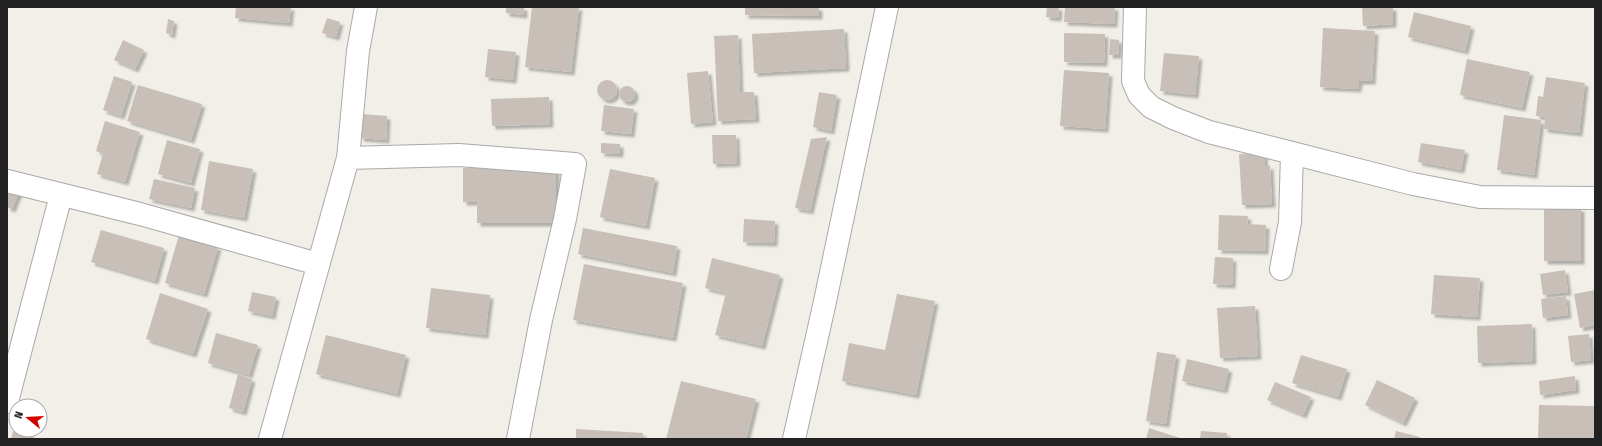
<svg xmlns="http://www.w3.org/2000/svg" width="1602" height="446" viewBox="0 0 1602 446" font-family="'Fira Sans Condensed',sans-serif">
	<style>
		.building { fill: #c7bfb8; filter: url(#shadow) }
		.lines { fill: none; stroke-linecap: round; stroke-linejoin: round }
		.minor-casing { stroke: #a9a9a9; stroke-width: 24 }
		.minor { stroke: #fff; stroke-width: 22 }
	</style>
	<defs>
		<filter id="shadow"><feDropShadow dx="3.5" dy="3.5" stdDeviation="1" flood-color="#0004"/></filter>
	</defs>
	<rect width="100%" height="100%" fill="#f2efe9"/>
	<path class="building" d="M236,7H291L289,23L235,18Z
		M506,7H524V15L506,13Z
		M532,7H579L571,72L525,67Z
		M745,7H819V16L745,15Z
		M1047,7H1059L1058,18L1046,17Z
		M1065,7H1115L1114,24L1064,22Z
		M1362,7H1393V24L1363,26Z
		M1414,12L1471,26L1465,51L1408,37Z
		M327,18L340,22L336,37L322,33Z
		M168,19L174,21L172,35L166,33Z
		M1323,28L1375,31L1372,81H1359L1358,89L1320,87Z
		M844,29L846,68L754,73L752,34Z
		M1064,33L1105,34L1104,63L1064,62Z
		M738,35L740,92H754L756,119L718,121L714,36Z
		M1110,39L1119,40L1118,55H1109Z
		M123,40L144,50L135,69L114,60Z
		M488,49L516,52L513,80L485,77Z
		M1164,53L1199,56L1195,95L1160,91Z
		M1467,59L1530,72L1522,108L1460,95Z
		M1064,70L1109,73L1105,129L1060,126Z
		M708,71L713,122L691,124L687,73Z
		M114,76L132,82L121,116L103,110Z
		M1546,77L1585,83L1579,133L1544,129L1545,117L1536,116L1538,96L1543,97Z
		M597 90a10 10 0 1 1 20 0a10 10 0 1 1-20 0Z
		M138,85L202,104L191,140L127,121Z
		M619 94a8 8 0 1 1 16 0a8 8 0 1 1-16 0Z
		M819,92L837,95L831,131L813,127Z
		M549,97L550,124L492,126L491,99Z
		M604,105L634,109L631,134L601,131Z
		M361,114L387,116L386,140L360,138Z
		M1504,115L1541,120L1534,175L1497,170Z
		M105,121L140,132L125,182L97,174L103,154L96,151Z
		M712,135H736L737,163L713,164Z
		M827,137L810,211L795,208L811,139Z
		M167,140L200,149L191,183L158,174Z
		M601,143L620,144V154L601,153Z
		M1421,143L1465,150L1461,170L1418,162Z
		M1264,153L1265,166H1270L1272,204L1242,205L1239,154Z
		M209,161L253,169L244,218L201,210Z
		M463,168H556V223H477V202H463Z
		M610,169L655,178L646,226L600,217Z
		M154,179L195,188L191,208L149,199Z
		M7,186L19,192L12,209L7,207Z
		M1544,208H1581V261H1544Z
		M1219,215L1248,216L1247,224L1266,225L1265,251L1218,250Z
		M744,219L775,221L774,243L743,242Z
		M583,228L677,246L673,273L578,254Z
		M101,230L164,248L155,281L91,262Z
		M179,235L218,247L204,294L165,283Z
		M1215,257L1233,258L1232,285L1213,284Z
		M712,258L780,275L762,346L715,335L726,293L705,288Z
		M584,264L683,283L673,338L573,320Z
		M1565,270L1568,292L1543,295L1540,274Z
		M1434,275L1480,278L1477,317L1431,314Z
		M431,288L490,295L485,335L426,328Z
		M1595,290V325L1580,328L1574,294Z
		M252,292L276,297L272,316L248,311Z
		M160,293L208,309L193,354L146,339Z
		M897,294L935,301L916,395L842,381L849,343L885,350Z
		M1566,296L1568,315L1543,318L1541,299Z
		M1255,306L1258,356L1220,358L1217,308Z
		M1532,324L1533,361L1478,363L1477,326Z
		M216,333L258,345L249,375L208,363Z
		M1589,334L1591,360L1571,362L1568,336Z
		M326,335L406,355L397,394L316,374Z
		M1157,352L1176,355L1166,424L1146,421Z
		M1301,355L1347,369L1338,397L1292,383Z
		M1187,359L1229,369L1224,390L1182,381Z
		M238,374L252,379L243,412L229,408Z
		M1575,376L1576,390L1540,395L1539,381Z
		M1377,380L1415,398L1403,423L1365,405Z
		M681,381L756,399L746,439H666Z
		M1275,382L1311,397L1303,415L1267,400Z
		M1539,405L1595,406V439H1538Z
		M1149,428L1183,439H1146Z
		M576,429L643,433V439H576Z
		M13,431L39,439H11Z
		M1201,431L1227,433V439H1200Z
		M1396,431L1420,437L1419,439H1394Z"/>
	<g class="lines">
		<defs>
			<path id="minor" d="M1135,7L1133,81L1139,95L1151,107L1173,118L1209,132L1292,153L1413,184L1480,197L1595,198
				M348,158L459,155L575,164L565,219L541,320L518,439
				M7,181L140,214L318,264
				M1281,269L1290,222L1292,153
				M7,402L61,195
				M270,439L348,158L358,51L366,7
				M794,439L824,306L887,7"/>
		</defs>
		<use href="#minor" class="minor-casing"/>
		<use href="#minor" class="minor"/>
	</g>
	<rect width="1602" height="446" fill="none" stroke="#222222" stroke-width="16"/>
	<g transform="translate(28 418) rotate(288)"><circle r="19" fill="#ffffff" stroke="#a7a7a7"/>
	<path d="M0-3L7 15L0 10L-7 15Z" fill="#d40000"/>
	<text y="-6" font-size="11" font-weight="bold" text-anchor="middle" fill="#222222">N</text>
	</g>
</svg>
